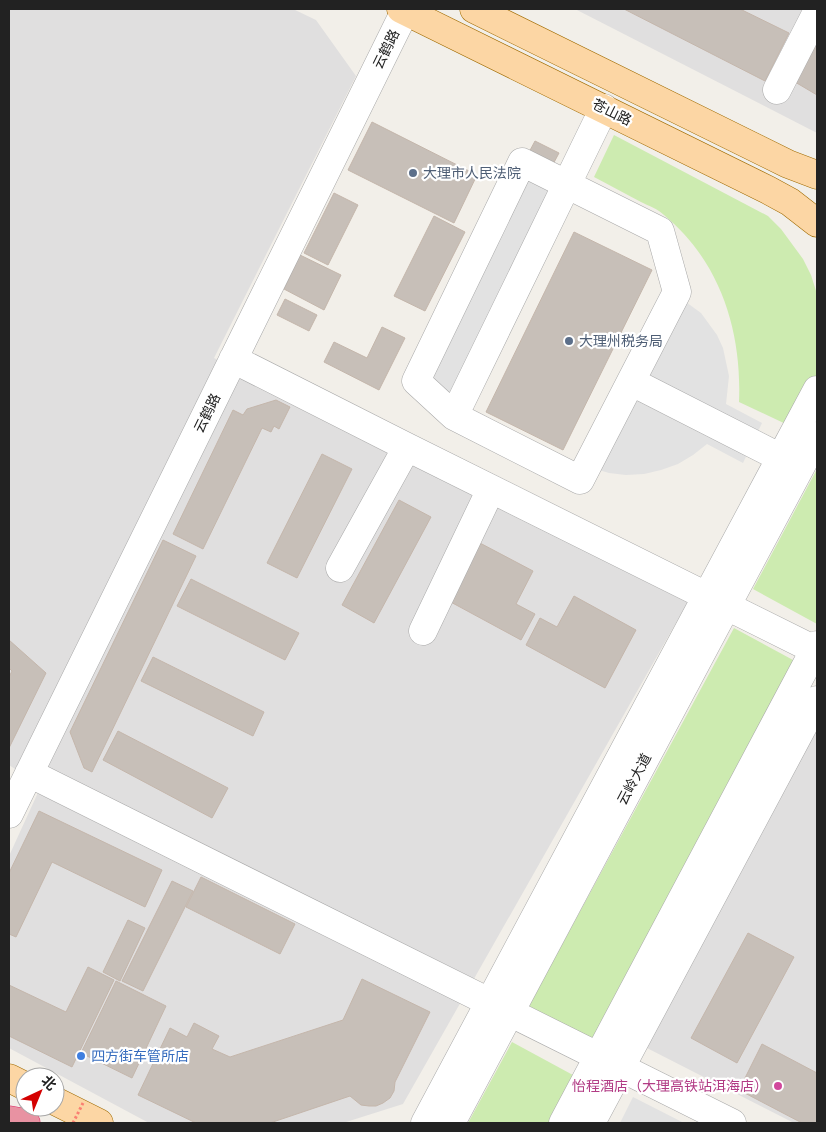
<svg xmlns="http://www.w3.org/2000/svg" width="826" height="1132" viewBox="0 0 826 1132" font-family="Signika,'Noto Sans SC',sans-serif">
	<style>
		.residential { fill: #e0dfdf }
		.grass { fill: #cdebb0 }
		.parking { fill: #e2e2e2 }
		.building { fill: #c7bfb8; stroke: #c4b6ab }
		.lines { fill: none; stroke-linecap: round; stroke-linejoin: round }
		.minor-casing { stroke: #a9a9a9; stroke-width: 29 }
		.major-casing { stroke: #a06b00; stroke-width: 29 }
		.highway-casing { stroke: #dc2a67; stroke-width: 29 }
		.minor { stroke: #fff; stroke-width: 28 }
		.major { stroke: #fcd6a4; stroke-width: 28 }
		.highway { stroke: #e892a2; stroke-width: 28 }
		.path-bridge { stroke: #fa8072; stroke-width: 3; stroke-dasharray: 2.5 2.5; stroke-linecap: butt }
		.service-dot { fill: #5c6f8a; stroke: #fff; stroke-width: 2 }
		.shop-dot { fill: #3f7fe0; stroke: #fff; stroke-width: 2 }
		.hotel-dot { fill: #d1479c; stroke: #fff; stroke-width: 2 }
		.labels { text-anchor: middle; stroke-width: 4.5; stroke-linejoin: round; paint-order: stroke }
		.street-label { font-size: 14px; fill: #222; stroke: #fff }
		.service-label { font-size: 14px; fill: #4e5e75; stroke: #fff; text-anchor: start }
		.shop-label { font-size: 14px; fill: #366cbe; stroke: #fff; text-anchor: start }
		.hotel-label { font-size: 14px; fill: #b23c85; stroke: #fff; text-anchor: end }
	</style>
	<rect width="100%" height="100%" fill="#f2efe9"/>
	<path class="residential" d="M9,9H293L316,20L356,76L214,358L690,598L403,1104L343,1123H149L9,1048V856L41,786L9,765Z
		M575,9H817V133Z
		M817,713V1123H794L643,1046Z"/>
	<path class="grass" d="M614,135L768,216L781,229L803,259L811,275L817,294V377L790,426L739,402C742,332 721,262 664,215C658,209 649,206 641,202C625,194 610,185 594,177Z
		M817,469V624L753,589Z
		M734,628L806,667L598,1048L527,1009Z
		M512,1042L584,1081L560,1123H468Z"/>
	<path class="parking" d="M528,172L558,187L456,399L426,385Z
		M679,297L701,313L717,335L723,348L729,376L726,404L762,423L743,463L707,444L693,455L678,464L661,470L644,474L626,475L609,473L592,468Z
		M633,1097L684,1123H620Z"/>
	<path class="building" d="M624,9H740L789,33L765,81Z
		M817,31V95L790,79Z
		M372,122L477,175L454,223L348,170Z
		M535,141L559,153L551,168L527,156Z
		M334,193L358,205L328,265L304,253Z
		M434,216L465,232L425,311L394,296Z
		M574,232L652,270L563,450L486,412Z
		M300,255L341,275L324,310L284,289Z
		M285,299L317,315L309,331L277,315Z
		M382,327L405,338L379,390L324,362L334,342L367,358Z
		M276,400L290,407L279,429L274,426L271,432L262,428L203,549L173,534L233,410L243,415L247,409Z
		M322,454L352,469L297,578L267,563Z
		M399,500L431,517L374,623L342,605Z
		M163,540L196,556L92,772L84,768L70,732Z
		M478,542L533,571L516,604L535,614L521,640L447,600Z
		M191,579L299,633L285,660L177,606Z
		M574,596L636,630L605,688L526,645L540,618L557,627Z
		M9,640L46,673L9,748V677L12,671L9,668Z
		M153,657L264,712L253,736L141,681Z
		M118,731L228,788L212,818L103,760Z
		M39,811L162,870L145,907L52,862L16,937L9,934V873Z
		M201,877L295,924L280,954L186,907Z
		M172,881L193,891L143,991L122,981Z
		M128,920L145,928L120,981L103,972Z
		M748,933L794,957L737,1063L691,1038Z
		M88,967L114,980L72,1067L9,1036V985L66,1012Z
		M362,979L430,1012L395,1082L394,1091L390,1098L383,1103L376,1106H369L361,1105L350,1096L270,1123H196L138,1095L170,1028L187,1037L194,1023L219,1036L212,1049L230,1057L343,1020Z
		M116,981L166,1006L132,1078L81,1053Z
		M762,1044L817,1073V1123H802L739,1090Z"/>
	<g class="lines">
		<defs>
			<path id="minor" d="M777,90L817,12
				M522,162L660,231L677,292L580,480L454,416L416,381Z
				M233,359L407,447L817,651
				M632,382L781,458
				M454,416L604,108
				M340,568L407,447
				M423,631L491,489
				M29,773L732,1123
				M9,814L405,11
				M425,1123L817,390
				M451,1123L817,436
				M563,1123L817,645
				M591,1123L817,700"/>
			<path id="major" d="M401,9L768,190L790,202L817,223
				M474,9L788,164L817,175
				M9,1078L25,1086
				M55,1101L99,1123"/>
			<path id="highway" d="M9,1120L26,1123"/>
		</defs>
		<use href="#minor" class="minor-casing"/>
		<use href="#major" class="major-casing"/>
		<use href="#highway" class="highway-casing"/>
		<use href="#minor" class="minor"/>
		<use href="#major" class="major"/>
		<use href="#highway" class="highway"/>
		<path class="path-bridge" d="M73,1123L83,1103"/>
	</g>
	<g class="service-dot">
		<circle cx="413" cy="173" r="5"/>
		<circle cx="569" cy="341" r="5"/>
	</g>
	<circle class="shop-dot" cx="81" cy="1056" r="5"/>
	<circle class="hotel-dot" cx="778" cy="1086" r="5"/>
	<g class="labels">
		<g class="street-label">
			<text transform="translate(386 49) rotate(-64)" y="5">云鹤路</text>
			<text transform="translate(612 112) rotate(26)" y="5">苍山路</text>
			<text transform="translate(207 413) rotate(-64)" y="5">云鹤路</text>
			<text transform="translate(634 779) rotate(-62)" y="5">云岭大道</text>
		</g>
		<g class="service-label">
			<text x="423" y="178">大理市人民法院</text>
			<text x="579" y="346">大理州税务局</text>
		</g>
		<g class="shop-label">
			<text x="91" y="1061">四方街车管所店</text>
		</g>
		<g class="hotel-label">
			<text x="768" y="1091">怡程酒店（大理高铁站洱海店）</text>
		</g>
	</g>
	<rect width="826" height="1132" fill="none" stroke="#222222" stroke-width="20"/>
	<g transform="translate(40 1092) rotate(44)"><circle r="24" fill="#ffffff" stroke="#a7a7a7"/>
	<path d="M0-4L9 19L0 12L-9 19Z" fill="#d40000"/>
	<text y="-8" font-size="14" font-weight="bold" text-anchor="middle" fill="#222222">北</text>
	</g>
</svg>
